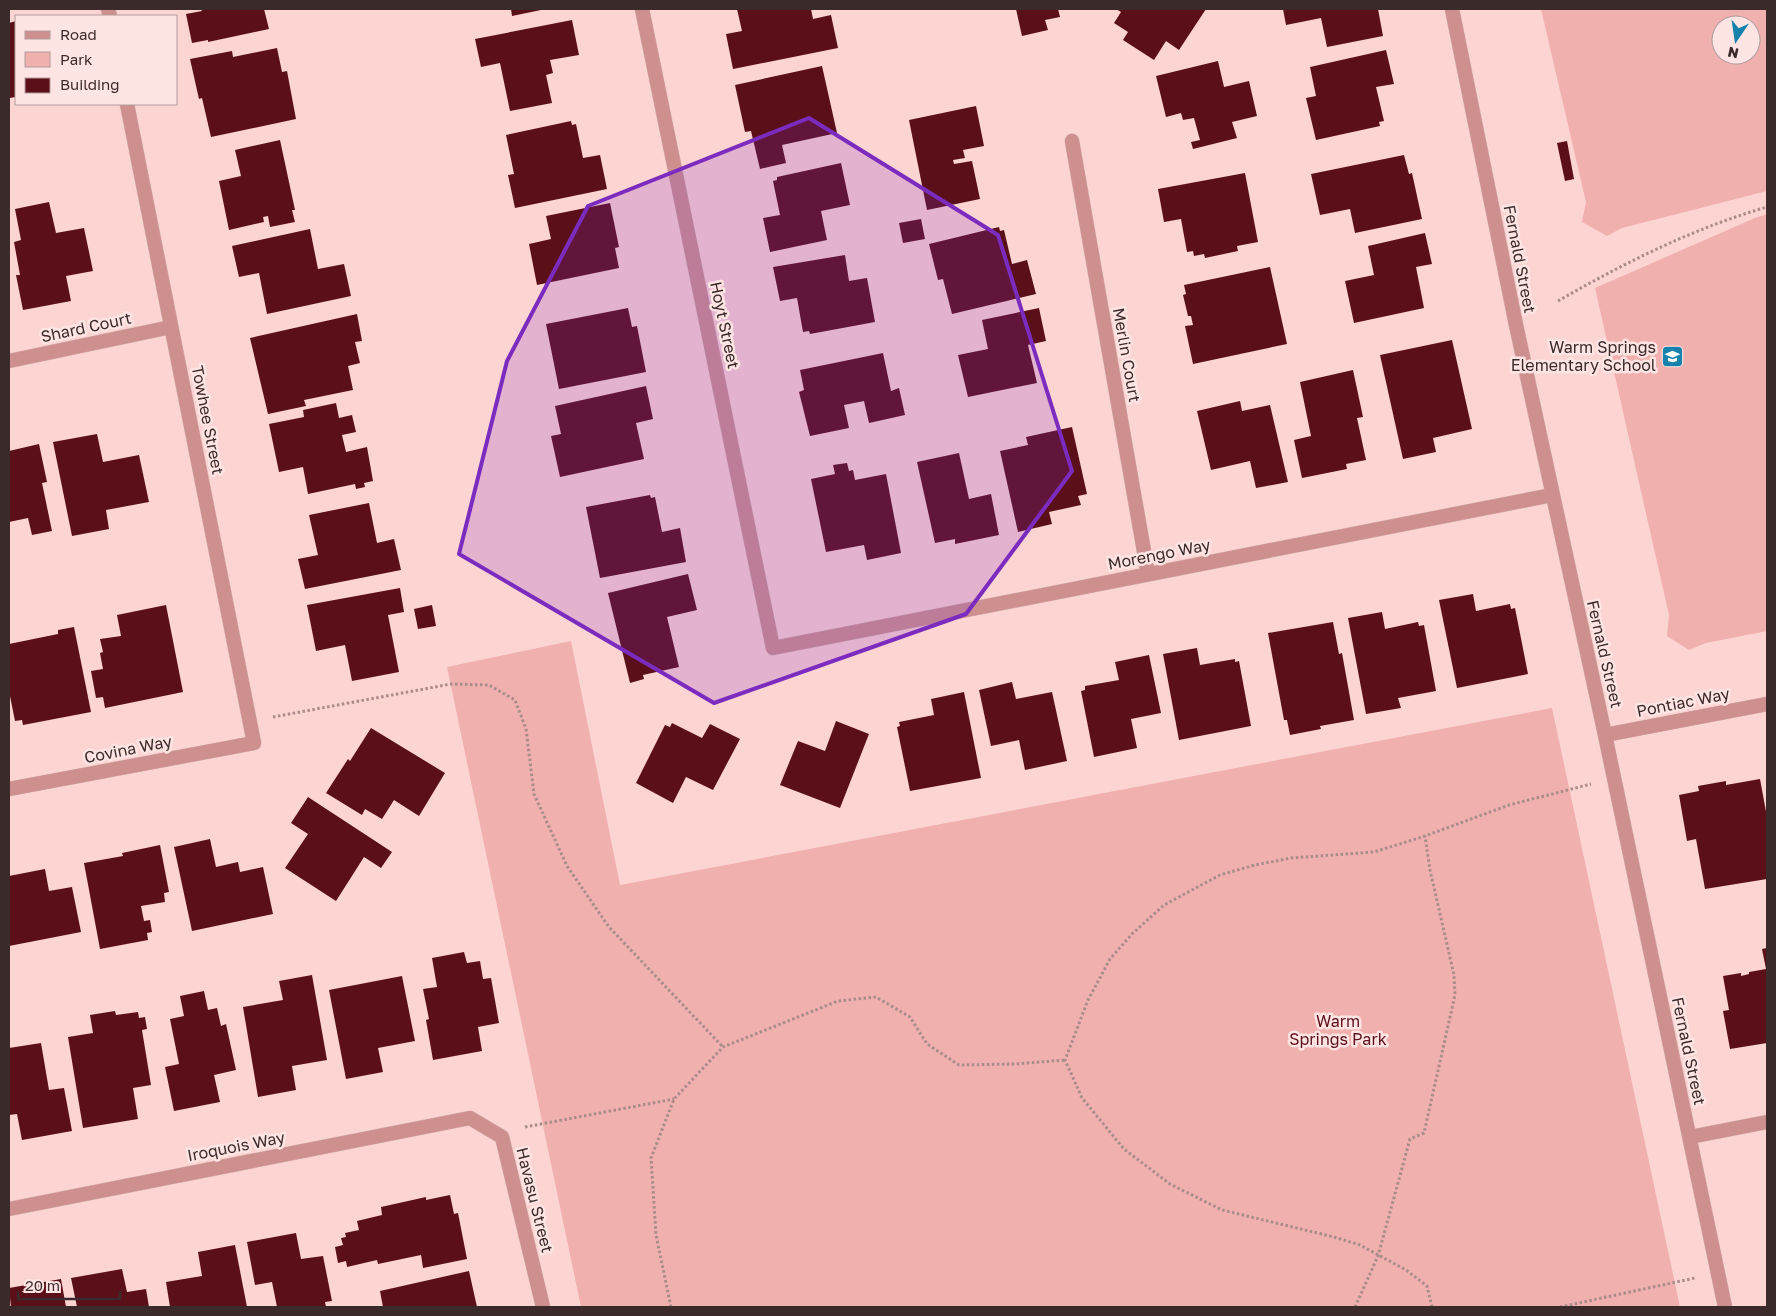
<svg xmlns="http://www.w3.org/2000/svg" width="1776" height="1316" viewBox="0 0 1776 1316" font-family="'Golos Text',sans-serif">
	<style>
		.green { fill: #f0b0ae; fill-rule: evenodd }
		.building { fill: #5b1019 }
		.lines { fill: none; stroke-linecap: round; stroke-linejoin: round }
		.minor-casing { stroke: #d5b2b0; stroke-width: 15 }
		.path { stroke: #a98c8a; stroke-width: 3; stroke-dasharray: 2.5 2.5; stroke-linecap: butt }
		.minor { stroke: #cd908f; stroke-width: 14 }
		.marked { fill: #7b2cbf; fill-opacity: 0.2; stroke: #7b2cbf; stroke-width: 4; stroke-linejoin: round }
		.labels { text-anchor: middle; stroke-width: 5; stroke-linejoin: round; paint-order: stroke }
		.street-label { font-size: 16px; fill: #3a2b2a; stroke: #fee5e4 }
		.poi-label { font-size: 16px; fill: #3a2b2a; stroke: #fee5e4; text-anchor: end }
		.park-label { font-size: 16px; fill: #5e111a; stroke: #fee5e4 }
	</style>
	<rect width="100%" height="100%" fill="#fcd4d2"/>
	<path class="green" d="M1541,9H1767V191L1622,228L1607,236L1582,222L1586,202ZM1721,25H1751V55H1721Z
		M1767,214V631L1706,643L1689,650L1667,636L1669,615L1595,288L1755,218Z
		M571,641L620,885L1552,708L1680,1307H581L447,667Z"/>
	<path class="building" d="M201,9H264L269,29L208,42V40L192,43L186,14L202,11Z
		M511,9H541V10L512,16Z
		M737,9H811L813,19L831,15L838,48L733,69L726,34L742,31Z
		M1016,9H1058L1060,17L1045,20L1048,30L1022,36Z
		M1116,9H1206L1179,50L1166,41L1154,60L1123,40L1128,32L1114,23L1121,12Z
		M1283,9H1378L1383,36L1327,47L1321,18L1286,25Z
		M572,20L579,55L550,60L553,73L546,75L552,103L510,111L500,63L481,67L475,39Z
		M16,21V97L9,98V23Z
		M277,48L282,72L287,71L296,119L211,137L202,98L199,99L190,59L232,51L233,57Z
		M1386,50L1394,84L1376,87L1384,121L1379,122L1380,126L1316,140L1306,98L1316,96L1310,67Z
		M1218,61L1224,87L1249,81L1257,116L1232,122L1237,138L1193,149L1191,142L1200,140L1194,118L1183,120L1181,113L1166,117L1156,76Z
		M822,66L837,133L782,145L786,163L760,169L751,131L745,132L735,85Z
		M976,106L984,146L963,150L965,158L953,160L954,164L972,161L980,199L927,210L909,120Z
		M571,121L572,125L576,124L583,158L600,155L607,189L515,208L508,175L514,174L506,135Z
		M280,140L295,210H292L295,222L270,227L268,216L263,217L264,222L229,230L219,181L241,176L235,150Z
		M1567,141L1574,179L1565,181L1557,143Z
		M1404,155L1409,174L1412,173L1422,219L1355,233L1350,209L1320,215L1311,174Z
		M841,163L850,205L821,211L827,240L770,252L763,218L780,215L773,181L777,180V177Z
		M1245,173L1258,242L1237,246L1238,251L1205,258L1204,254L1194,256L1193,251L1187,252L1181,219L1164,222L1158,189Z
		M49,202L56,233L84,228L93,271L66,276L71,301L23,310L16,275H20L14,242L21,240L15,209Z
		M610,203L619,247L615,248L619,268L537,285L529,244L551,239L546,216Z
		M921,219L925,239L903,243L899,223Z
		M999,227L1000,231L1004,230L1012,264L1027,260L1036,294L952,314L943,279L938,280L929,244Z
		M310,229L318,269L344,264L351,296L267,314L259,273L239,277L232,246Z
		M1425,233L1432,264L1416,267L1424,308L1354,323L1345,281L1374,275L1368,246Z
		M845,255L849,281L867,278L875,322L810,334L809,331L803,332L797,298L780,301L773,267Z
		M1270,267L1287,344L1193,364L1185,326L1193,325L1191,316H1188L1183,295L1186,294L1184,285Z
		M628,308L632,327L637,326L646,372L559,389L546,324Z
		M1039,308L1046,341L1028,345L1037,383L968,397L958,355L988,349L982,320Z
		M357,314L362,341L355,342L360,363L348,366L353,390L304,400L306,406L268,414L250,338Z
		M1452,340L1472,429L1433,438L1436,452L1403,459L1380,355Z
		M883,353L891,391L899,388L905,415L869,423L864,401L844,405L849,428L810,436L799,392L804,390L800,370Z
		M1353,370L1363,417L1357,418L1366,460L1346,464L1347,469L1302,478L1294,440L1311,436L1300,382Z
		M646,386L653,419L636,423L644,459L560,477L551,436L561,434L555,406Z
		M1240,401L1242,411L1270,405L1288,482L1256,488L1250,461L1211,470L1197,411Z
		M336,403L339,418L352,415L356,432L342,435L346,452L367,447L373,481L364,483L365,487L356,489L355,484L308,494L303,467L279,472L269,424L304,417L303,410Z
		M1072,427L1087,494L1078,496L1081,505L1049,512L1052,524L1018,532L1000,451L1028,445L1026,437Z
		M97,434L103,462L139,455L149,502L106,510L109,529L72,536L53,442Z
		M39,444L47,482L42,483L52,531L32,535L28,518L9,522V451Z
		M959,453L969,499L991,494L999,535L955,544V539L935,543L917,462Z
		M847,463L849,471L853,470L855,480L886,474L901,553L867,560L864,545L826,552L811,479L835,474L833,465Z
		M650,495L651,498L655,497L662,532L680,528L686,562L600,578L586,507Z
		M369,503L377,543L394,539L401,570L305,589L298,559L318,555L309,515Z
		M688,574L697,610L667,617L679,667L643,675L644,679L630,683L608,593Z
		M400,588L404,612L388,615L399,672L352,681L345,645L316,651L307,605Z
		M1473,594L1476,611L1510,604L1511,609L1515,608L1528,674L1457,688L1439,600Z
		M166,605L183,692L105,708L103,697L96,698L91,671L103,669L100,653L103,652L100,639L121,636L117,615Z
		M432,605L436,626L418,629L414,609Z
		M1382,612L1385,629L1418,622L1419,626L1424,625L1436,691L1398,698L1401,708L1366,714L1348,618Z
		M1333,622L1339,654L1342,653L1354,720L1320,726L1321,729L1290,735L1287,720H1284L1268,633Z
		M74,627L91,712L23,725L22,720L15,721L9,691V644L58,634V630Z
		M1197,648L1200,665L1235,659V662L1239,661L1251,726L1179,740L1163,654Z
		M1149,655L1161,713L1131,719L1137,748L1094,757L1081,691L1085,690V686L1119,680L1115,662Z
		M1012,682L1016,699L1052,692L1067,761L1025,770L1019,740L991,746L979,690Z
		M964,692L981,778L910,791L897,727L900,726L899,722L934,715L931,699Z
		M836,721L869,734L840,808L780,785L798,741L825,751Z
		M672,723L702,738L710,724L740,739L713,790L686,777L673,803L636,783L665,725L670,727Z
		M371,728L445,773L419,816L394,800L382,819L365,809L362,815L326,793L348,759L350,761Z
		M1760,779L1767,817V879L1705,889L1696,839L1687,841L1679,795L1699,791L1698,786L1726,781V785Z
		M308,797L392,852L381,868L364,857L336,901L285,868L308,834L291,823Z
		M210,839L216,867L238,862L240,872L263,867L273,914L192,931L174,847Z
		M160,845L169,892L164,893L165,902L141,906L144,921L150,920L152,932L147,933L148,940L100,949L84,863L123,856L122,853Z
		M45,869L49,891L72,887L81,932L9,946V876Z
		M1767,948V1043L1730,1049L1723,1011L1729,1010L1723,976L1741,973V976L1749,974V972L1766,969L1762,949Z
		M464,952L467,963L480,961L483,979L491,978L499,1023L478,1027L482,1051L433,1060L426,1020L429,1019L423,989L437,987L432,958Z
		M312,975L327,1060L292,1066L296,1090L258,1097L243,1007L283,1000L279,981Z
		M402,976L415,1041L378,1048L383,1072L346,1079L329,990Z
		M204,991L208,1010L217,1008L221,1026L226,1024L236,1070L214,1075L220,1102L174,1111L165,1067L179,1064L170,1019L184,1016L180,996Z
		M115,1011L116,1015L138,1012L139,1018L145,1017L147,1029L142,1030L151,1085L133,1088L138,1119L83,1128L68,1037L93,1033L90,1015Z
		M41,1043L49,1090L64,1088L72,1131L22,1140L17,1114L9,1115V1048Z
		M450,1195L454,1214L458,1213L467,1259L423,1268L421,1255L378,1264L377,1260L347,1267L346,1261L338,1263L335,1247L343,1245L341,1238L346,1237L345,1233L359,1230L357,1221L382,1215L381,1207L426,1197V1200Z
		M296,1233L301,1259L323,1256L332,1301L325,1302L326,1307H277L272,1282L255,1285L247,1242Z
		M235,1245L247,1307H170L166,1282L202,1276L198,1252Z
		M122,1269L127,1292L146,1289L149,1307H77L71,1278Z
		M469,1271L477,1307H383L380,1291Z
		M61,1279L66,1307H11L9,1288Z"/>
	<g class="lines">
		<defs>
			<path id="minor" d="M108,9L110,16
				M642,9L773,648L1552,495
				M1452,9L1516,325L1605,735L1725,1307
				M1072,141L1148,574
				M9,361L171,327
				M1605,735L1767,704
				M9,789L254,743L127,104
				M1690,1137L1767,1122
				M9,1209L470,1118L502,1137L543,1307"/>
		</defs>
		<use href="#minor" class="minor-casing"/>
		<path class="path" d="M1558,301C1624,263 1694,228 1767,207
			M273,717L451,684L489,685L515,700L526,729L534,794L567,866L609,927L723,1047
			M525,1127L674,1099
			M671,1307L656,1235L651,1158L674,1099L723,1047L838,1001L876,997L910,1017L927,1044L959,1065L1015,1064L1065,1060
			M1355,1307L1378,1256L1410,1139L1424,1133L1455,995L1454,975L1430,870L1425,836
			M1432,1307L1427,1286L1406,1270L1360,1245L1334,1237L1222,1210L1170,1184L1124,1149L1082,1098L1065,1060L1088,1000L1110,959L1132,934L1164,905L1220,875L1255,865L1291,858L1374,852L1425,836L1509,805L1591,784
			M1560,1307L1695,1278"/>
		<use href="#minor" class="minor"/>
	</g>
	<path class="marked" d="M809,118L998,235L1072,471L966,614L714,703L459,554L507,361L588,206Z"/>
	<defs>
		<symbol id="school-square" viewBox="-11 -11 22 22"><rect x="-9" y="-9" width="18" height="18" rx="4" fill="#1782ab" stroke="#fee5e4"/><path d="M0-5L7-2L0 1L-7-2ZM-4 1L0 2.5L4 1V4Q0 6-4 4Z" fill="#fff"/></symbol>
	</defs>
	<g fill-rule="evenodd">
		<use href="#school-square" x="1660" y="344" width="25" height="25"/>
	</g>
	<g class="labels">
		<g class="street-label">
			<text transform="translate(1520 259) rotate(79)" y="6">Fernald Street</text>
			<text transform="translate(725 325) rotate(78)" y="6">Hoyt Street</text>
			<text transform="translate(86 327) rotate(-12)" y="6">Shard Court</text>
			<text transform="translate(1127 355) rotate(80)" y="6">Merlin Court</text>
			<text transform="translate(208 420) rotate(79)" y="6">Towhee Street</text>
			<text transform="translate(1159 554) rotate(-11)" y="6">Morengo Way</text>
			<text transform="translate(1605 654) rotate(77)" y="6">Fernald Street</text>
			<text transform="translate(1683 702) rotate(-11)" y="6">Pontiac Way</text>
			<text transform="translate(128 749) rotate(-11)" y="6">Covina Way</text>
			<text transform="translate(1689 1051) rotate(78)" y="6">Fernald Street</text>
			<text transform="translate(236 1146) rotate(-11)" y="6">Iroquois Way</text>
			<text transform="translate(535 1200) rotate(76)" y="6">Havasu Street</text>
		</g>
		<g class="poi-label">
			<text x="1656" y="353">Warm Springs<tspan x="1656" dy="18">Elementary School</tspan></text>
		</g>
		<g class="park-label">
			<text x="1338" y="1027">Warm<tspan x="1338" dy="18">Springs Park</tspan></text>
		</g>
	</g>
	<rect width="1776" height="1316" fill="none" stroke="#3a2b2a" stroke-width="20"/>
	<rect x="15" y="15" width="162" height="90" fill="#fee5e4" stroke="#b09b9a"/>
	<rect x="25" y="31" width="25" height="8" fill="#cd908f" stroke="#b09b9a"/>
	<text x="60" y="40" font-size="15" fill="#3a2b2a">Road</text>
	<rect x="25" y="52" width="25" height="15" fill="#f0b0ae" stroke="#b09b9a"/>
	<text x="60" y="65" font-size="15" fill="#3a2b2a">Park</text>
	<rect x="25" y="78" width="25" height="15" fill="#5b1019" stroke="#b09b9a"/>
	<text x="60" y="90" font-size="15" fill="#3a2b2a">Building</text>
	<g transform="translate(1736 40) rotate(193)"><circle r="24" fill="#fee5e4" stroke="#b09b9a"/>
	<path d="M0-4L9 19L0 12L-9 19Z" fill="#1782ab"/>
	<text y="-8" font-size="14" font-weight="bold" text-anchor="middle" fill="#3a2b2a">N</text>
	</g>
	<path d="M18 1291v8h102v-8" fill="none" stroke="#3a2b2a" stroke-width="2.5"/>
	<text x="25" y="1291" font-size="15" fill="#3a2b2a" stroke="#fee5e4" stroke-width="4" paint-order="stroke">20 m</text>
</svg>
